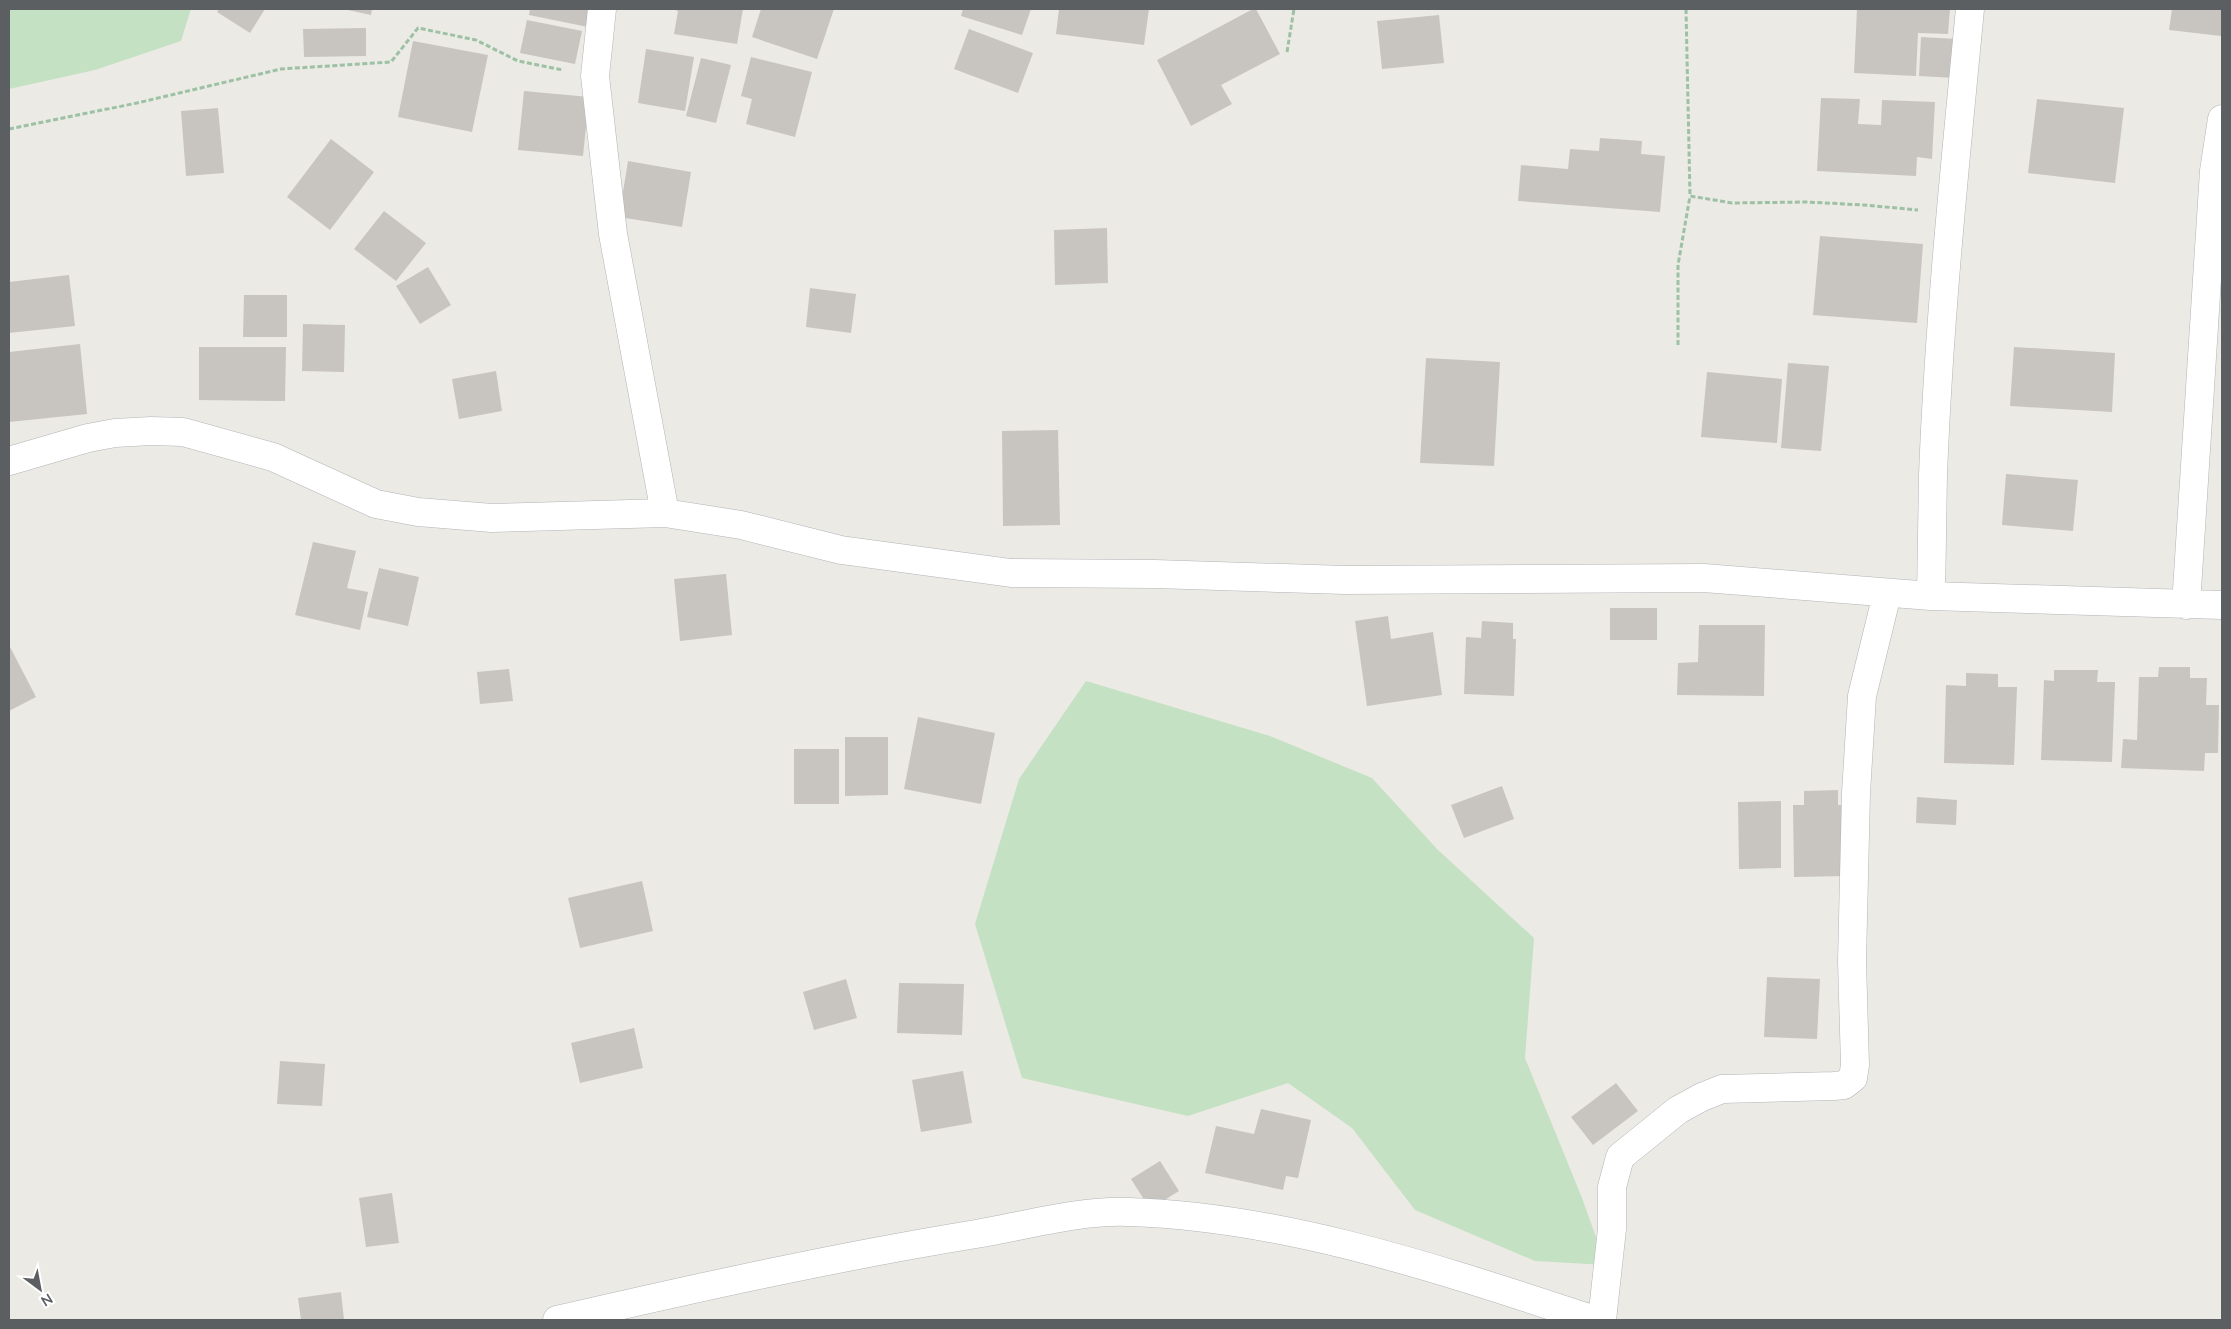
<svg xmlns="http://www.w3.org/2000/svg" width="2231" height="1329" viewBox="0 0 2231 1329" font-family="Mulish,sans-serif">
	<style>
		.green { fill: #c5e1c3 }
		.building { fill: #c8c5c0 }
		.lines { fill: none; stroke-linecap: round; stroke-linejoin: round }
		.minor-casing { stroke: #b1b4b7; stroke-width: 29 }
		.path { stroke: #9dc1a5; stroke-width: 3; stroke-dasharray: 5 2.5; stroke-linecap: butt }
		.minor { stroke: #fff; stroke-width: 28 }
	</style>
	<rect width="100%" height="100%" fill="#eceae4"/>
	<path class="green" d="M9,9H191L181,41L95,70L9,89Z
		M1086,681L1270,736L1372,778L1437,849L1534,938L1525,1058L1582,1198L1606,1265L1535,1261L1415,1210L1352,1128L1288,1083L1188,1116L1022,1078L975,924L1019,779Z"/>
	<path class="building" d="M219,9H265L250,33L217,12Z
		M343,9H372L371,15Z
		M530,9H592L588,27L529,15Z
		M672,9H743L737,44L674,34L678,11Z
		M761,9H834L817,59L752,37Z
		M963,9H1031L1022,35L961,16Z
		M1059,9H1149L1144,45L1056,34Z
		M1253,9H1256L1280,54L1221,85L1232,104L1191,126L1157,60Z
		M1857,9H1950L1948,34L1918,33L1916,76L1854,73Z
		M2172,9H2222L2221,36L2169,30Z
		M1439,15L1444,63L1382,69L1377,21Z
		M527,20L582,31L575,64L520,53Z
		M366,28V56L304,57L303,29Z
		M969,29L1033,53L1018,93L954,69Z
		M1921,37L1957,39L1955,78L1919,76Z
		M413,41L488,55L472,132L398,117Z
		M646,49L694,57L685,111L638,103Z
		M751,57L812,72L795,137L746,124L752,99L741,96Z
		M701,58L731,65L716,123L686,116Z
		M524,91L589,97L583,156L518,150Z
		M1821,98L1860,99L1858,124L1881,125L1882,100L1935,102L1932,159L1917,157L1916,176L1817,171Z
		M2037,99L2124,108L2115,183L2028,173Z
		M218,108L224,173L186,176L181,111Z
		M1600,138L1642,141L1641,154L1665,156L1660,212L1518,201L1521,165L1568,169L1570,149L1599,151Z
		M331,139L374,172L330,230L287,197Z
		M628,161L691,172L682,227L619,217Z
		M384,211L426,243L396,281L354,249Z
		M1107,228L1108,283L1055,285L1054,230Z
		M1820,236L1923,244L1917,323L1813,315Z
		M428,267L451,305L420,324L396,286Z
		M69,275L75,326L9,333V282Z
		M810,288L856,294L851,333L806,327Z
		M244,295H287V337H243Z
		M303,324L345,325L344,372L302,371Z
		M80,344L87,414L9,422V352Z
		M199,347H286L285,401L199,400Z
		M2014,347L2115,353L2112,412L2010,406Z
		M1426,358L1500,362L1494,466L1420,463Z
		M1788,363L1829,366L1821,451L1781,448Z
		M496,371L502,411L459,419L452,379Z
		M1707,372L1782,379L1777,443L1701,437Z
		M1058,430L1060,525L1003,526L1002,431Z
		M2006,474L2078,480L2073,531L2002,525Z
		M313,542L356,551L347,588L368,592L360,630L295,615Z
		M379,568L419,577L408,626L367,617Z
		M726,574L732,635L680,641L674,579Z
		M1610,608H1657V640H1610Z
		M1388,616L1391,639L1433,632L1442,695L1367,706L1355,621Z
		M1482,621L1513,623V639H1516L1514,696L1464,694L1466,637L1481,638Z
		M1699,625H1765L1764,696L1677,695L1678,663L1698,662Z
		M9,645L36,697L9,711Z
		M2159,667H2190V678H2207L2206,705H2219L2218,753H2205L2204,771L2121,768L2123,739L2137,740L2139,677H2158Z
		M509,669L513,701L480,704L477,672Z
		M2054,670H2098L2097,682H2115L2112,762L2041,760L2044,680L2054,681Z
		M1966,673L1998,674V687H2017L2014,765L1944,763L1946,685L1966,686Z
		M918,717L995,733L981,804L904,789Z
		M845,737H888V795L845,796Z
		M794,749H839V804H794Z
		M1502,786L1514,819L1464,838L1451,805Z
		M1838,790V805H1845L1846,876L1794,877L1793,805H1804V791Z
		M1917,797L1957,800L1956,825L1916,823Z
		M1781,801V868L1739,869L1738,802Z
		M642,881L653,931L580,948L568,898Z
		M1767,977L1820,979L1817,1039L1764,1037Z
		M846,979L857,1018L814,1030L803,992Z
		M899,983L964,984L962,1035L897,1033Z
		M634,1028L643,1068L580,1083L571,1043Z
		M280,1061L325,1064L322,1106L277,1104Z
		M963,1071L972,1123L921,1132L912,1080Z
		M1616,1083L1638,1111L1593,1145L1571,1117Z
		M1261,1109L1311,1120L1298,1178L1286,1176L1283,1190L1205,1173L1216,1126L1254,1134Z
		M1160,1161L1179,1191L1150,1209L1131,1179Z
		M392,1193L399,1243L366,1247L359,1198Z
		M341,1292L344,1320H301L298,1298Z"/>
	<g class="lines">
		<defs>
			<path id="minor" d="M602,9L595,76L613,234L665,513
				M9,461L88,438L115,433L151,431L183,432L273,457L376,504L418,512L492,518L665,513L741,525L841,550L1011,573L1155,574L1345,580L1704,578L1931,596L2222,605
				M1931,596C1932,556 1932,516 1933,475C1939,319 1955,164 1970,9
				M2186,605L2214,171L2222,119
				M557,1320C696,1288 835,1257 976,1234C1024,1226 1079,1210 1129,1212C1289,1217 1444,1271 1595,1320
				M1602,1320L1612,1229V1187L1620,1157L1678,1110L1702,1097L1722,1089L1834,1086L1844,1085L1853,1078L1855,1065L1852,961L1856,793L1862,696L1887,594"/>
		</defs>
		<use href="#minor" class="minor-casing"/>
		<path class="path" d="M1686,9L1690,196L1732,203L1806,202L1864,205L1918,210
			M1287,52L1294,9
			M9,129L137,103L281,69L391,62L418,28L476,40L518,61L563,70
			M1678,345V265L1690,196"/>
		<use href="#minor" class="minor"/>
	</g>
	<rect width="2231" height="1329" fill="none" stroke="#5c5f62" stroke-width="20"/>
	<g transform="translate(40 1289) rotate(148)" stroke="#ffffff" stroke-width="4" paint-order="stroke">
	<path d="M0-4L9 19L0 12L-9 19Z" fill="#5c5f62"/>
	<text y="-8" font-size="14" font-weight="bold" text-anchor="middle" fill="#5c5f62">N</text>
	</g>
</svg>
